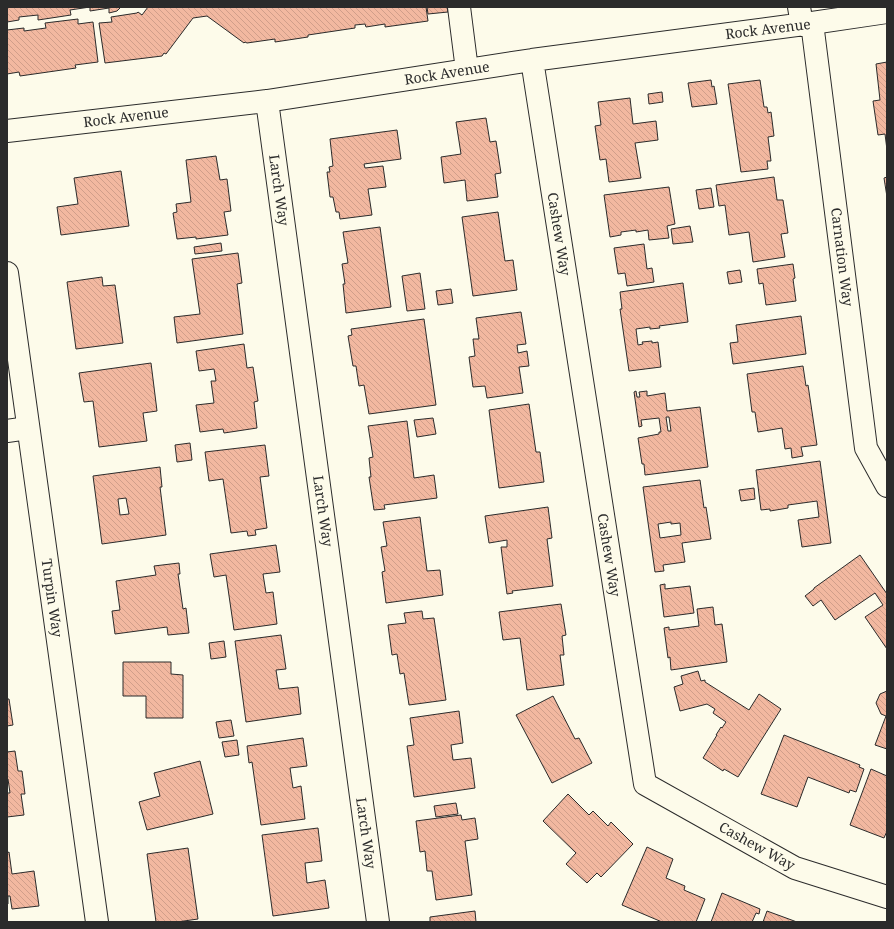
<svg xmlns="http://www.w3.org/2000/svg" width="894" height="929" viewBox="0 0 894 929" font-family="'Noto Serif',serif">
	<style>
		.building { fill: url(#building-back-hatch); stroke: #2b2b2b; fill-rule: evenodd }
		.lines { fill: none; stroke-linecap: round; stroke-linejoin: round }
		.minor-casing { stroke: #2b2b2b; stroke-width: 24 }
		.minor { stroke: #fdfbea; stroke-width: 22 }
		.labels { text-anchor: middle; stroke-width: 3; stroke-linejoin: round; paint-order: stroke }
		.street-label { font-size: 14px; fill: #2b2b2b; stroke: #fdfbea }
	</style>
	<defs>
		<pattern id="building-back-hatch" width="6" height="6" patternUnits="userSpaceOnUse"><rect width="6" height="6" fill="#f2b8a0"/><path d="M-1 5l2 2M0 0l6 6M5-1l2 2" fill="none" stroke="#d09e8a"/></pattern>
	</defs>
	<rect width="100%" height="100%" fill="#fdfbea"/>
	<path class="building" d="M7,7H121L117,11L109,13V8L90,11V7L70,10L71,15L38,20V15L19,17V20L7,22Z
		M148,7H426L428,21L385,27V24L366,27L365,24L355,25V28L308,35V37L275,42V39L247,43L245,42L244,43L207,16L193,18L166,54L164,53L162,56L105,63L99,23L112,22L111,17L137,13L138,12L142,15Z
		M427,7H447L448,12L428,14Z
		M78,19V24L93,22L98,62L75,65L76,68L20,76L19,72L7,74V30L24,28V31L46,28L45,23Z
		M887,62V150L885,134L878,135L873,101L880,100L876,64Z
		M711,80L712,87L714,86L717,104L692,107L688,83Z
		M760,80L764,107H767L768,113L771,112L774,136L768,137L771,161H767L768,169L741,172L728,84Z
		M662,92L663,102L649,104L648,94Z
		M630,98L633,124L656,121L658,140L635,143L641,178L609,182L606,159L600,160L595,126L601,125L598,102Z
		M486,118L490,142L496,141L501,173L495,174L498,197L467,201L465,180L444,183L441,157L461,154L456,122Z
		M397,130L401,159L364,164L365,168L383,166L386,187L368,189L372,215L340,219L339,212H336L333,197H330L327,172H330L329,167L333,166L330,139Z
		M216,156L220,180L227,179L231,211L224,212L228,235L196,239V237L177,239L173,213L177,212L176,204L191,202L186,160Z
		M121,171L129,226L61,235L57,207L78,204L74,178Z
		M774,177L777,200H783L788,233L781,234L785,257L753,262L749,232L729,235L725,205L719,206L716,185Z
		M887,177V197L884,178Z
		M669,187L675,224L667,226L669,238L649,240L648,230L636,232V230L621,232V235L610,237L604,195Z
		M711,188L714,207L699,209L696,190Z
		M498,212L505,261L513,260L517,290L473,296L462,217Z
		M690,226L693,242L673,244L671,229Z
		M380,227L391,307L346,313L343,284H345L342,264L348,263L343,232Z
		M221,243L222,251L195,254L194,247Z
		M644,244L647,269L652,268L654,282L627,286L625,273L618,274L614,248Z
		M238,253L242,283L237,284L243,334L177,343L174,317L200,314L192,259Z
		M793,264L795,278L793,279L796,301L766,305L763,283L759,284L757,269Z
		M740,270L742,282L729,284L727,272Z
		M420,273L425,309L407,311L402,276Z
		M102,277L103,286L115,285L123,343L76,349L67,282Z
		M683,283L688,322L659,326L660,328L650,329V327L636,329L638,345L643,344L642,342L652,341V343L658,342L661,367L629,371L620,309H622L620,292Z
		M451,289L453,303L438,305L436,291Z
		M521,312L526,344L517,345L518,353L527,351L529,366L519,367L523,393L487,398L485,386L473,387L469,357L475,356L473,339H479L476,318Z
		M801,316L806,354L733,364L730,343L738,342L736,325Z
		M424,319L436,405L369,414L364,385L359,386L356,366H353L348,336L352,335L351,329Z
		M244,344L247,368L253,367L258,401L254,402L257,428L224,433L223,429L200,432L196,405L214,403L211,381H216L214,369L199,371L196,351Z
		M151,363L157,411L143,413L147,441L99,447L93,401L84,402L79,373Z
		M803,366L806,386L808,385L817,445L801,447L803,456L792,458L791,448L785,449L782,428L758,432L755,412H752L747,374Z
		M636,391L637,397H640L639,392L647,391V396L665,393L667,411L700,407L708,467L645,475L644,464H642L638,438L659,434V432H661L659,418L641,420L642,426L639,427L634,392ZM666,417H669L671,431H668Z
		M529,404L536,452H540L544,482L499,488L489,410Z
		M433,418L436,434L417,437L414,420Z
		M407,421L414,478L434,475L437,498L384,505L385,509L374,510L369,477H371L369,458L373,457L368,426Z
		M190,443L192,460L177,462L175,445Z
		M265,445L269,476L260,477L267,528L255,530L256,535L248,536L247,531L231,533L223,479L209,481L205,452Z
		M820,461L831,543L802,547L798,520L819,517L817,501L788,505V508L770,511V509L761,510L756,470Z
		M160,467L162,487H160L166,535L102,544L93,476ZM126,498L129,514L120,515L118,499Z
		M700,480L704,508L706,507L711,539L682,543L685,562L663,565L664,571L655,572L643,487ZM671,522V524L680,523L681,535L660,538L658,524Z
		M754,488L755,499L741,501L739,490Z
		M548,507L552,538L547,539L553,586L512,591L513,593L507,594L501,547H507V540L489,543L485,516Z
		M420,517L427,571L440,570L443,595L386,603L382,572L385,571L381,547L387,546L383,522Z
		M276,545L280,572L263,574L266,593L273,592L277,624L234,630L226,575L214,577L210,554Z
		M860,555L887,594V649L865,617L883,605L875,593L835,620L821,600L813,606L805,596L814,589V588Z
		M179,563L180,574H178L183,609L186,608L189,633L168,635L167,627L115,634L112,611L120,610L116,581L156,575L154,566Z
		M665,584V589L690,586L694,613L664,617L660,585Z
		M561,604L566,635L562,636L564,655H560L564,685L527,690L520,638L503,640L499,612Z
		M713,607L715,625L722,624L727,662L671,670L670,657L668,658L664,628L669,627V630L699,626L697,609Z
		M422,611L423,619L434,618L446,700L409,705L404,673L400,674L397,654L392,655L388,625L406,623L404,613Z
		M281,635L286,669L276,670L279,689L298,687L301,714L246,722L235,641Z
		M224,641L226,657L211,659L209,643Z
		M123,662H171V674L183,675V718H146V696H123Z
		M698,671L701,681L705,680V682L749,710L759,694L781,709L738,777L724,769L723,771L703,758L717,735H716L721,727L722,728L726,722L713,713L715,709L707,704L680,711L674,687L683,684L681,676Z
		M887,691V749L875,745L886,716L881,714L876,703L880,694Z
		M553,696L575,739L579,738L592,763L552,783L516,715Z
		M7,699H9L13,725L7,726Z
		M459,711L463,743L451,745L453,760L471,758L475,788L414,797L407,746L414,745L410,718Z
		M231,720L234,736L219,738L216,722Z
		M784,735L860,765L859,767L864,769L856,792L850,790L849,793L808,777L797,807L761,794Z
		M303,738L307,766L290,768L293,788L301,786L305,819L261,825L252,762L249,763L247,746Z
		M237,740L239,755L225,757L222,742Z
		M15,751L18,771H22L25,794H21L24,815L7,817V793H10L8,779H7V752Z
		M200,761L213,814L147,830L139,802L160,796L154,773Z
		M871,769L887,776V831L884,838L850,825Z
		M568,794L589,815L593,811L608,826L611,822L633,844L601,877L597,873L587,883L566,864L576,853L543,821Z
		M456,803L458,814L436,817L434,806Z
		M461,815L462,820L475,818L478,839L465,841L472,895L436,900L432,871H427L425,851L420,852L416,821Z
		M318,828L322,861L305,863L307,883L325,880L329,908L273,916L262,835Z
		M647,847L673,859L666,878L685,886L684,890L705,899L696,922H662L622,905Z
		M188,848L198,919L177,922H156L147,854Z
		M9,852L12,874L34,871L39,906L12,909L10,896H8V904L7,905V853Z
		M722,893L760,909L759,914L756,913L752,922H711Z
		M475,911L476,922H430V917Z
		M767,911L797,922H763Z"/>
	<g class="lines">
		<defs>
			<path id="minor" d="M459,7L467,70
				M799,7L802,25
				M812,23L866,448L887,486
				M532,60L645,784L795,868L887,897
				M267,101L378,922
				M7,131L267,101L532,60L812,23L887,12
				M7,273L97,922
				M7,431L28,428"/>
		</defs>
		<use href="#minor" class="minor-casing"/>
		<use href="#minor" class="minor"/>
	</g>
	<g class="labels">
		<g class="street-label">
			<text transform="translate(768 29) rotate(-7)" y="5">Rock Avenue</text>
			<text transform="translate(447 73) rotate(-9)" y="5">Rock Avenue</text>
			<text transform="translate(126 117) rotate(-7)" y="5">Rock Avenue</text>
			<text transform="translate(279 190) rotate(82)" y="5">Larch Way</text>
			<text transform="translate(559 234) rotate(81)" y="5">Cashew Way</text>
			<text transform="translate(842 257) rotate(83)" y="5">Carnation Way</text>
			<text transform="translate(323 511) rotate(82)" y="5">Larch Way</text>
			<text transform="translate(609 555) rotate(81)" y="5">Cashew Way</text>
			<text transform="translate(52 598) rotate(82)" y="5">Turpin Way</text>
			<text transform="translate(366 833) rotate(82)" y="5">Larch Way</text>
			<text transform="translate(757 846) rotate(29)" y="5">Cashew Way</text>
		</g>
	</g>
	<rect width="894" height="929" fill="none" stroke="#2b2b2b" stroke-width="16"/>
</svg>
